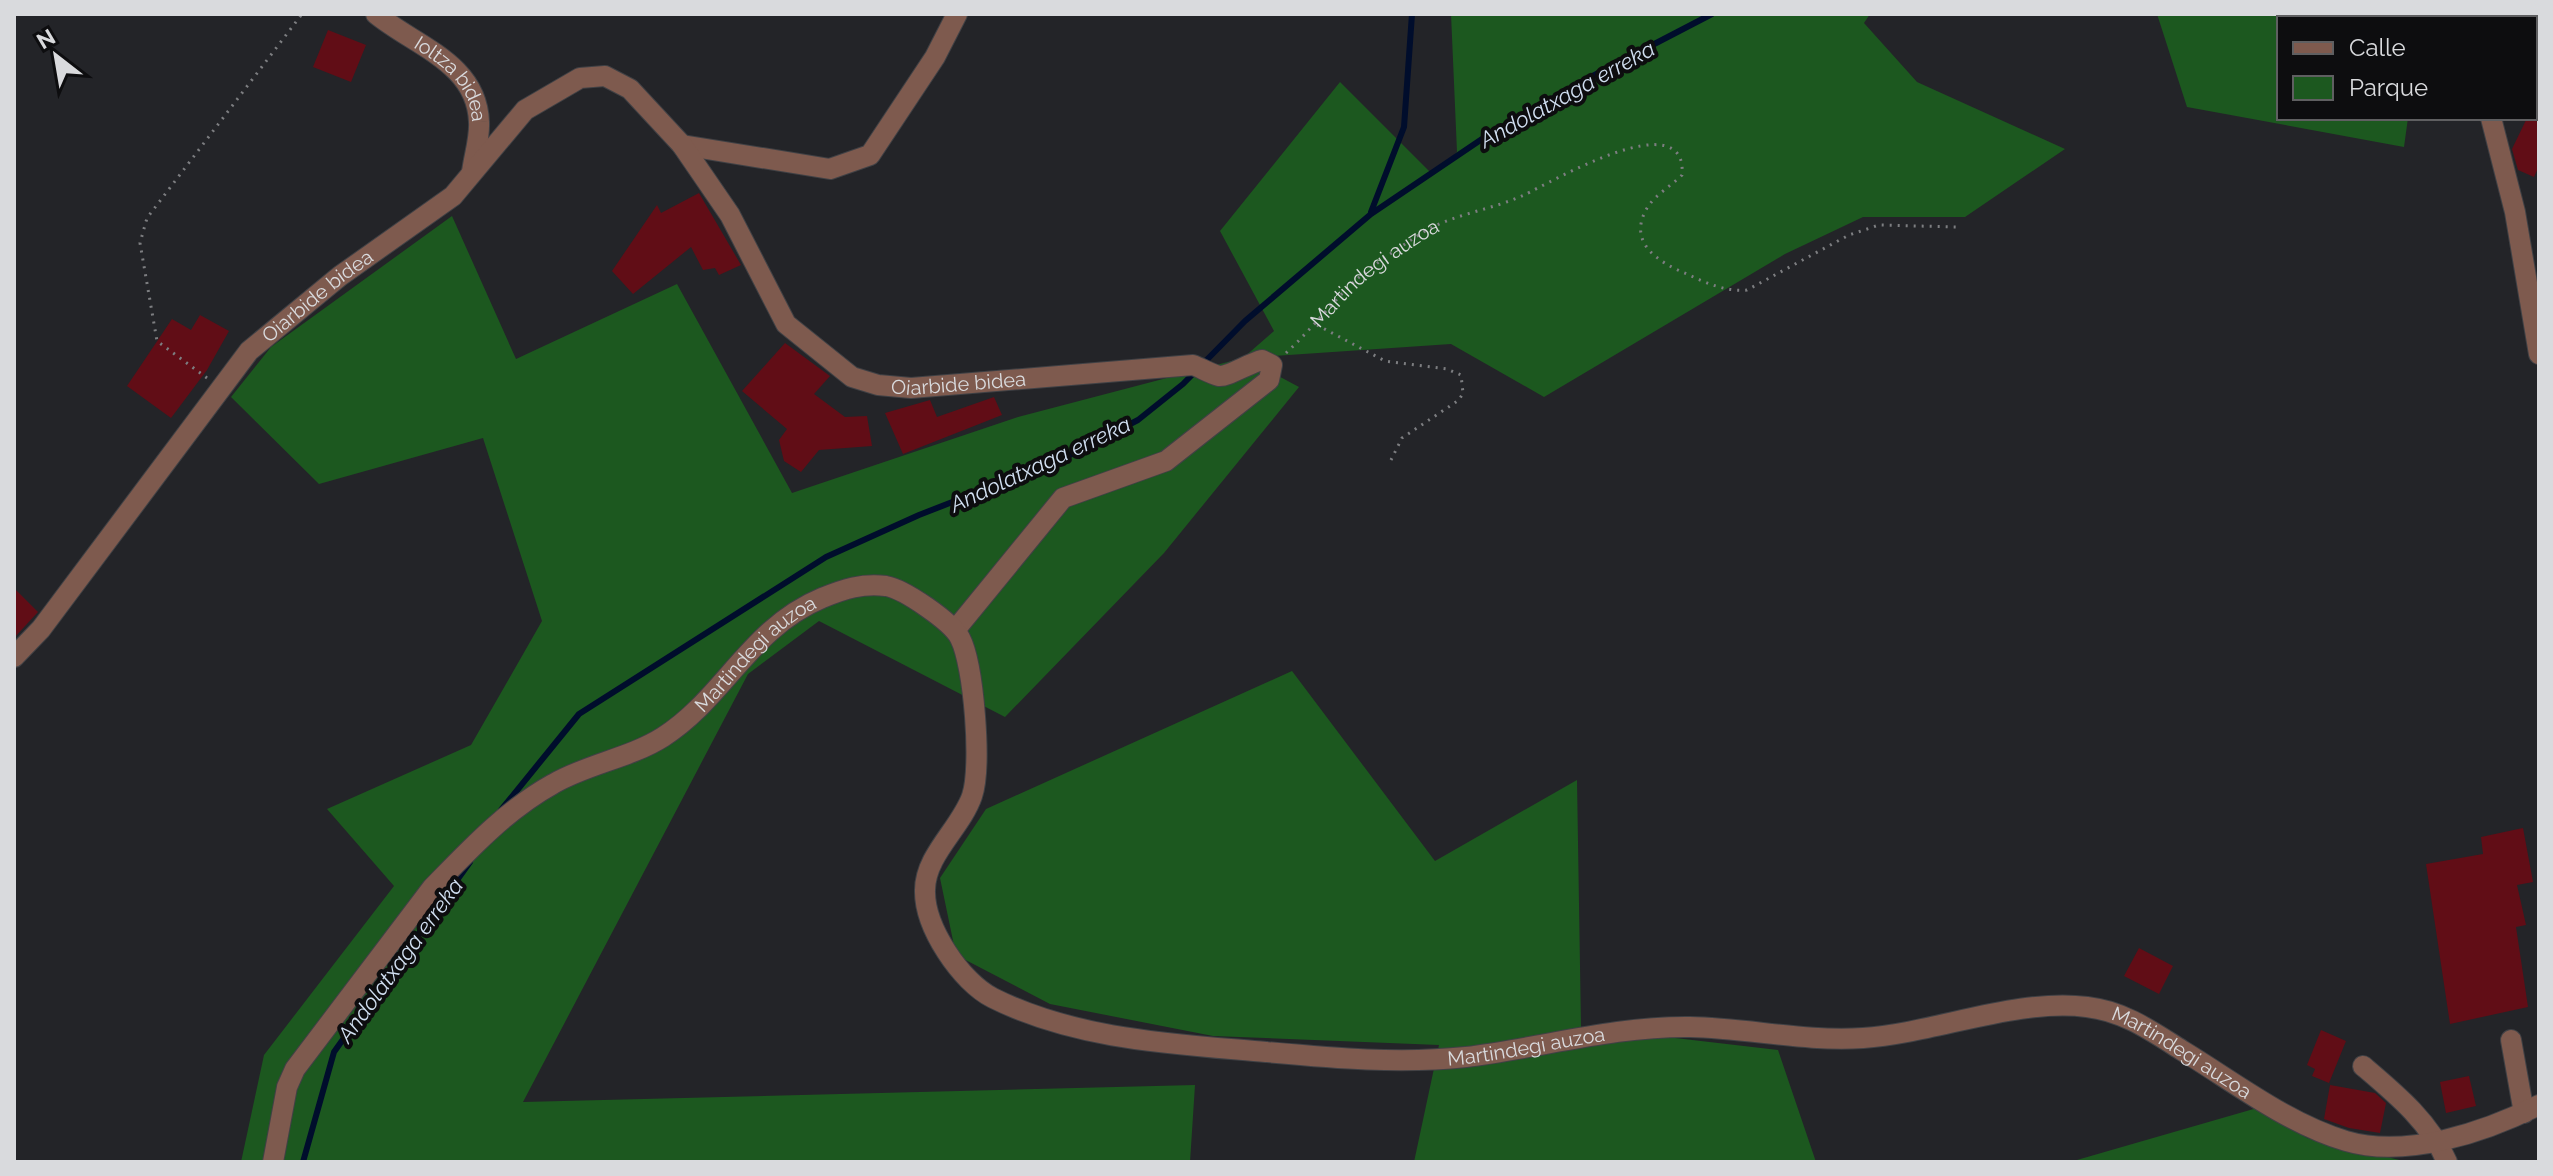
<svg xmlns="http://www.w3.org/2000/svg" width="2553" height="1176" viewBox="0 0 2553 1176" font-family="Raleway,sans-serif">
	<style>
		.green { fill: #1c581f }
		.lines { fill: none; stroke-linecap: round; stroke-linejoin: round }
		.stream { stroke: #000d2c; stroke-width: 6 }
		.building { fill: #610d16 }
		.minor-casing { stroke: #404145; stroke-width: 22 }
		.path { stroke: #7d7e81; stroke-width: 3; stroke-dasharray: 2 6; stroke-linecap: butt }
		.minor { stroke: #7e5a4e; stroke-width: 20 }
		.labels { text-anchor: middle; stroke-width: 8; stroke-linejoin: round; paint-order: stroke }
		.street-label { font-size: 20px; fill: #d9dadd; stroke: #0d0d0f }
		.water-label { font-size: 22px; font-style: italic; fill: #d1dff1; stroke: #0d0d0f }
	</style>
	<rect width="100%" height="100%" fill="#232428"/>
	<path class="green" d="M1451,14H1870L1864,23L1917,82L2065,149L1965,217H1863L1785,254L1544,397L1451,344L1245,358L1299,387L1164,553L1005,717L819,621L748,674L523,1102L1195,1085L1190,1162H241L264,1055L394,886L327,809L471,745L542,621L483,438L319,484L231,397L271,347L452,216L516,359L677,284L792,493L1018,417L1243,358L1274,331L1220,231L1340,82L1433,175L1457,152Z
		M2157,14H2425L2424,18H2279V118H2408L2404,147L2187,107Z
		M1292,671L1435,861L1577,780L1581,1027L1778,1050L1816,1162H1414L1439,1045L1213,1036L1050,1004L956,955L940,878L986,809Z
		M2257,1108L2307,1138L2408,1162H2070Z"/>
	<g class="lines">
		<path class="stream" d="M1371,212L1404,127L1412,14
			M501,810L579,714L826,557L919,515L1060,460L1138,420L1183,384L1245,321L1371,214L1482,139L1585,80L1712,14
			M303,1162L334,1052L470,862"/>
	</g>
	<path class="building" d="M328,30L366,45L351,82L313,67Z
		M2527,118L2539,122V166L2534,177L2518,170L2512,149Z
		M699,193L741,265L719,275L715,268L703,270L691,247L633,294L612,271L657,205L661,213Z
		M200,315L229,331L207,370L171,418L127,386L172,319L191,330Z
		M785,343L830,376L814,394L845,417L867,416L872,446L819,450L801,472L784,461L779,440L787,429L742,391Z
		M994,397L1002,415L903,454L885,413L930,400L937,417Z
		M14,588L38,612L14,638Z
		M2523,828L2533,882L2517,885L2526,925L2516,927L2528,1007L2450,1024L2426,864L2483,854L2481,837Z
		M2139,948L2173,966L2159,994L2124,976Z
		M2321,1030L2346,1041L2329,1083L2312,1076L2315,1069L2307,1065Z
		M2469,1076L2476,1106L2446,1113L2440,1082Z
		M2330,1085L2375,1093L2386,1103L2380,1133L2349,1128L2324,1119Z"/>
	<g class="lines">
		<defs>
			<g id="minor">
				<path id="s2" d="M376,14C415,46 477,63 479,122C480,138 474,156 472,172"/>
				<path d="M2514,18L2516,14"/>
				<path d="M2491,118L2515,212L2539,354"/>
				<path d="M682,145L830,169L870,155L935,57L957,14"/>
				<path id="s3" d="M14,657L41,629L249,351L340,276L453,196L525,110L580,78L605,76L630,89L682,145L730,215L786,324L852,377L878,385L911,388L1193,365C1201,368 1211,374 1219,376C1225,378 1250,363 1262,360L1272,365L1269,380L1166,461L1063,498L956,629"/>
				<path d="M2511,1040L2524,1113"/>
				<path d="M2363,1066C2396,1094 2430,1122 2447,1162"/>
				<path id="s4" d="M273,1162L287,1087L295,1069L432,888C469,850 506,810 553,784C587,764 630,758 663,737C724,698 750,628 822,598C844,589 862,583 886,586C904,589 952,622 960,638C974,665 982,767 972,796C961,828 925,855 925,890C924,927 961,982 993,998C1077,1040 1175,1044 1266,1052C1333,1058 1399,1064 1466,1057C1540,1048 1615,1026 1690,1027C1748,1028 1805,1042 1863,1038C1935,1033 2016,998 2087,1007C2124,1011 2153,1032 2183,1051C2234,1082 2288,1124 2346,1141C2406,1159 2485,1132 2539,1105"/>
			</g>
		</defs>
		<use href="#minor" class="minor-casing"/>
		<g class="path">
			<path d="M1317,325L1385,361L1447,369L1461,375L1463,393L1459,400L1402,438L1390,462"/>
			<path id="s1" d="M1286,353C1311,330 1332,302 1357,279C1376,263 1400,247 1422,233C1452,214 1492,210 1524,195C1548,184 1688,101 1682,175C1672,185 1657,194 1649,205C1625,241 1657,262 1687,274C1706,283 1726,292 1747,290L1849,235L1879,225L1956,227"/>
			<path d="M207,378L157,341L140,243L147,218L302,14"/>
		</g>
		<use href="#minor" class="minor"/>
	</g>
	<g class="labels">
		<g class="street-label">
			<text dy="7" stroke="none"><textPath href="#s2" startOffset="102">Ioltza bidea</textPath></text>
			<text dy="7" stroke="none"><textPath href="#s1" startOffset="120">Martindegi auzoa</textPath></text>
			<text dy="7" stroke="none"><textPath href="#s3" startOffset="474">Oiarbide bidea</textPath></text>
			<text dy="7" stroke="none"><textPath href="#s3" startOffset="1348">Oiarbide bidea</textPath></text>
			<text dy="7" stroke="none"><textPath href="#s4" startOffset="728">Martindegi auzoa</textPath></text>
			<text dy="7" stroke="none"><textPath href="#s4" startOffset="1914">Martindegi auzoa</textPath></text>
			<text dy="7" stroke="none"><textPath href="#s4" startOffset="2586">Martindegi auzoa</textPath></text>
		</g>
		<g class="water-label">
			<text transform="translate(1567 94) rotate(-29)" y="8">Andolatxaga erreka</text>
			<text transform="translate(1040 464) rotate(-25)" y="8">Andolatxaga erreka</text>
			<text transform="translate(400 960) rotate(-54)" y="8">Andolatxaga erreka</text>
		</g>
	</g>
	<rect width="2553" height="1176" fill="none" stroke="#d9dadd" stroke-width="32"/>
	<rect x="2277" y="16" width="260" height="104" fill="#0d0d0f" stroke="#5f5f61" stroke-width="2"/>
	<rect x="2293" y="42" width="40" height="12" fill="#7e5a4e" stroke="#5f5f61" stroke-width="2"/>
	<text x="2349" y="56" font-size="24" fill="#d9dadd">Calle</text>
	<rect x="2293" y="76" width="40" height="24" fill="#1c581f" stroke="#5f5f61" stroke-width="2"/>
	<text x="2349" y="96" font-size="24" fill="#d9dadd">Parque</text>
	<g transform="translate(56 56) rotate(329)" stroke="#0d0d0f" stroke-width="6" paint-order="stroke">
	<path d="M0-6L14 30L0 20L-14 30Z" fill="#d9dadd"/>
	<text y="-12" font-size="22" font-weight="bold" text-anchor="middle" fill="#d9dadd">N</text>
	</g>
</svg>
